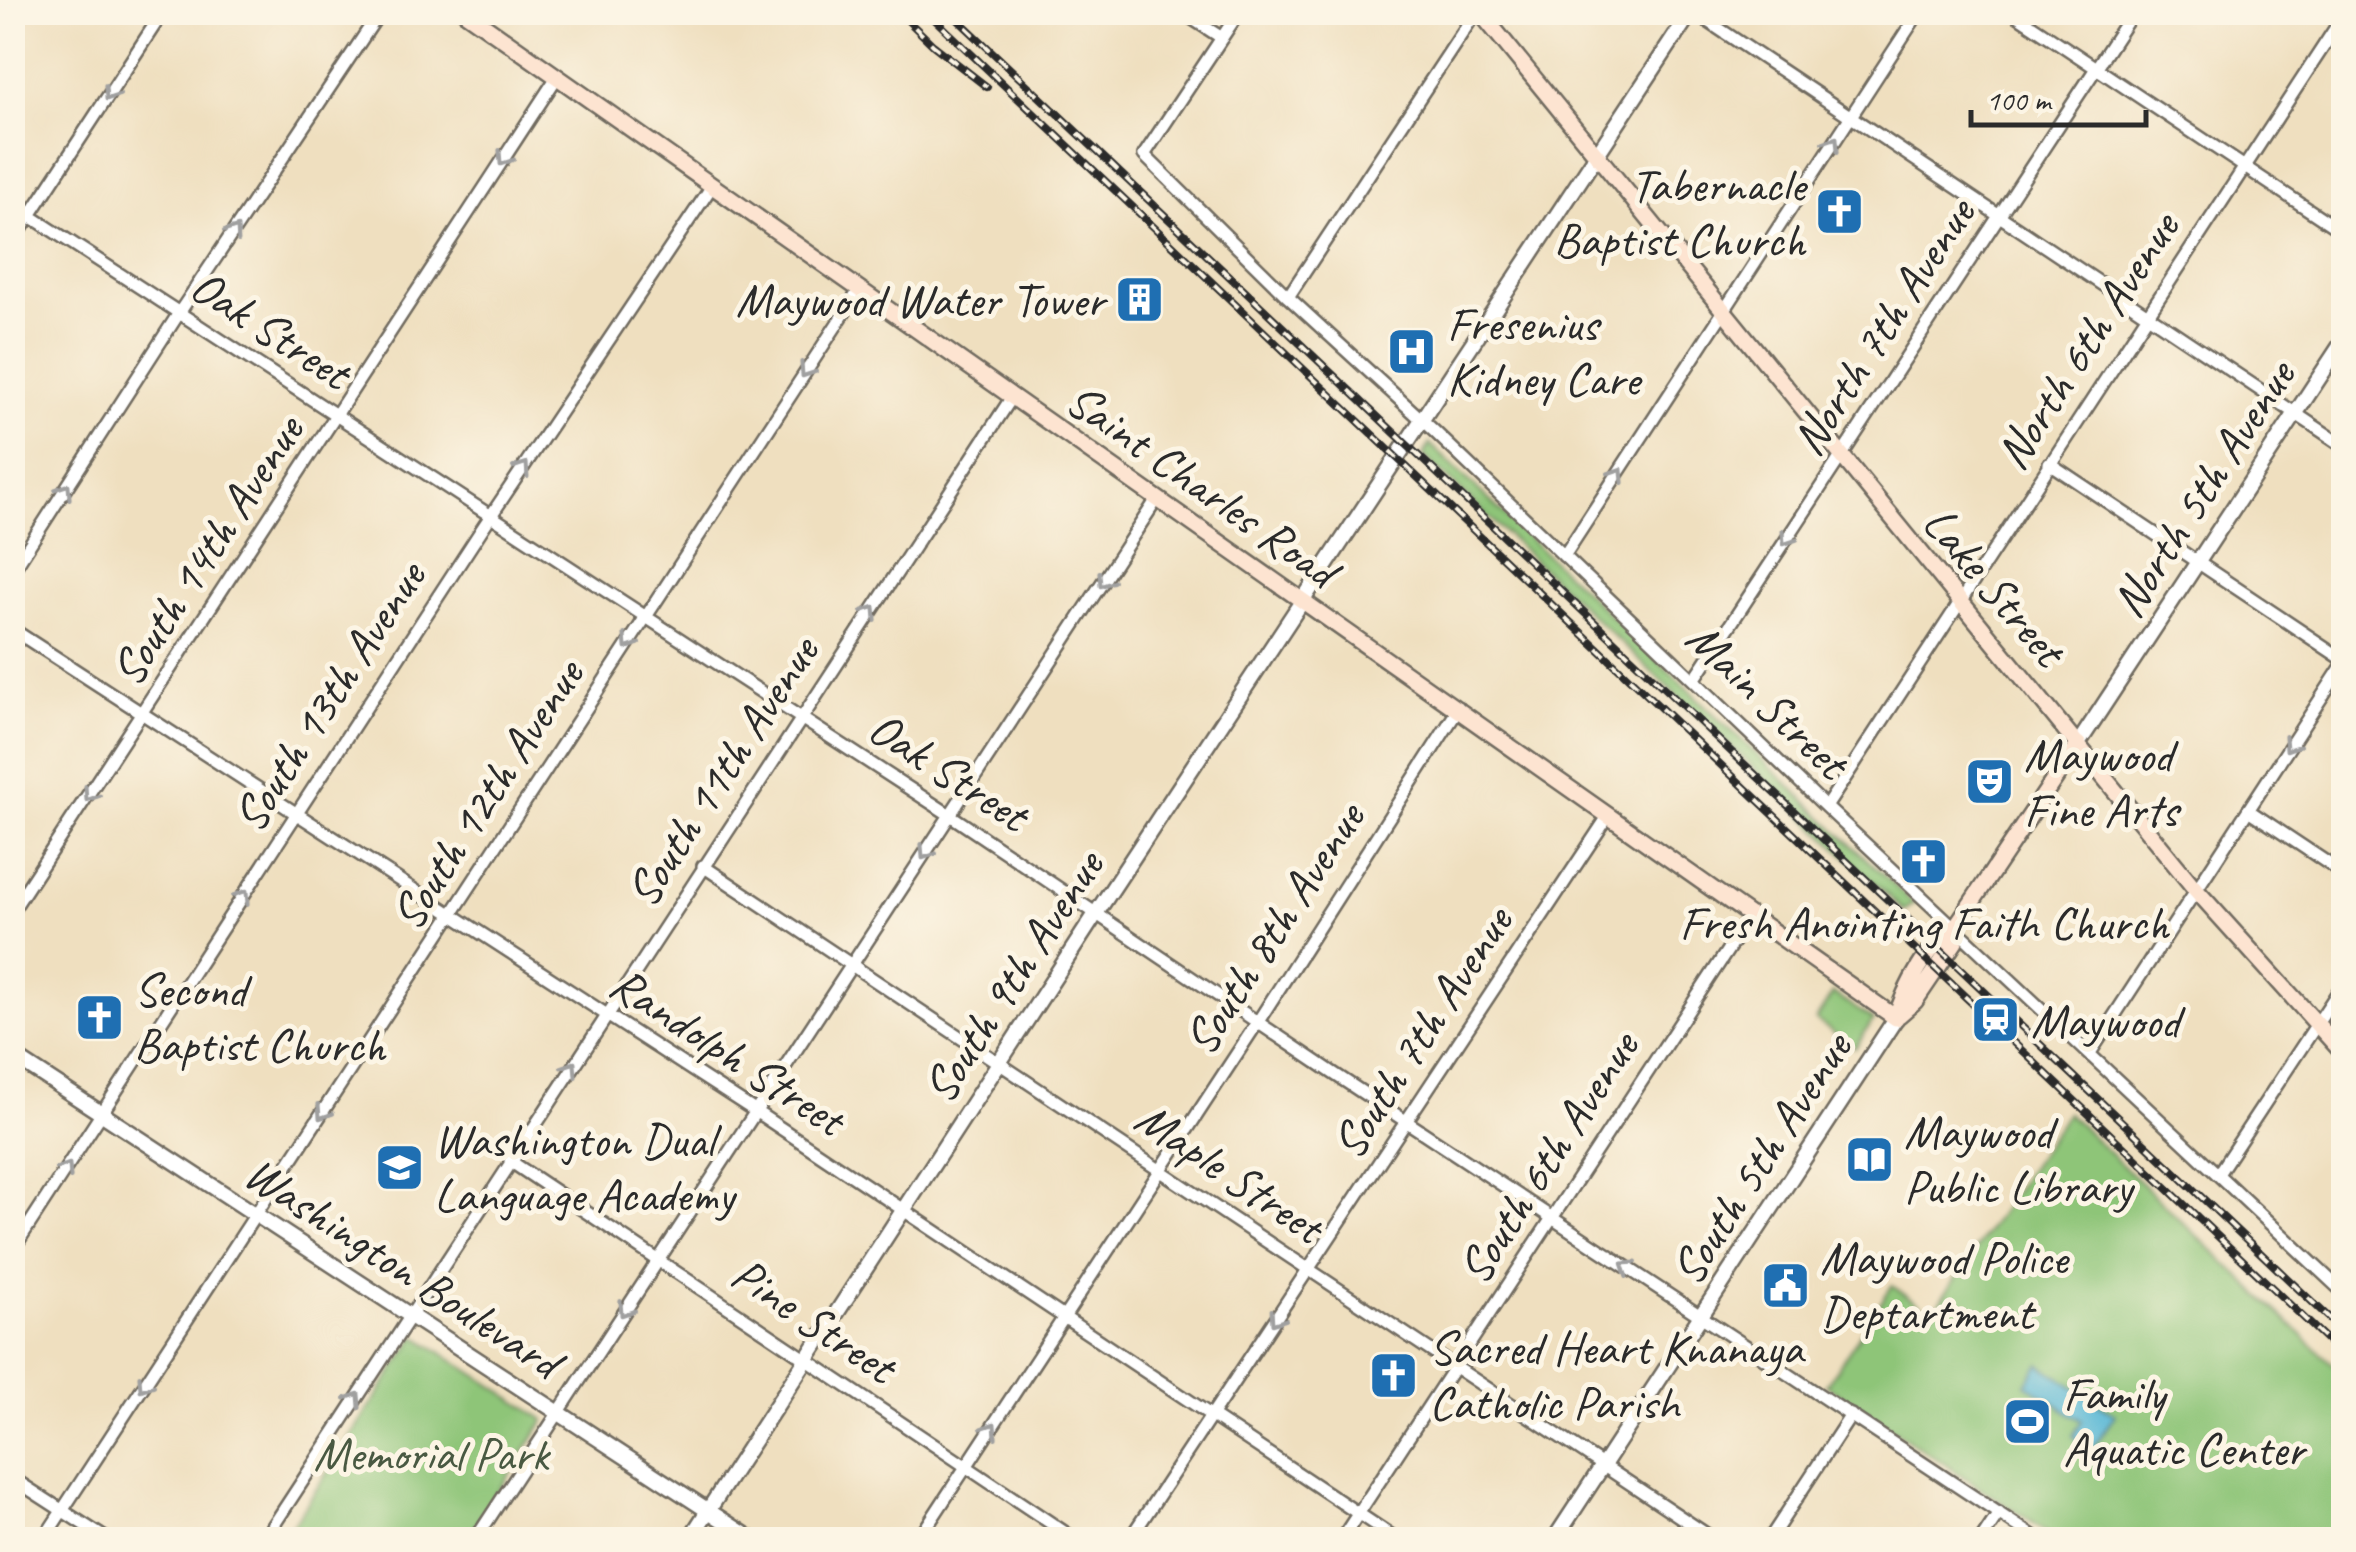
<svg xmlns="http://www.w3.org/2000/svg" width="2356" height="1552" viewBox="0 0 2356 1552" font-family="Caveat,sans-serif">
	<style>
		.green { fill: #8ec578; stroke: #5c7852; stroke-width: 2.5 }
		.water { fill: #58b8d6; stroke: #427280; stroke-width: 2.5 }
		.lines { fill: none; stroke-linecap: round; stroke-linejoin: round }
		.minor-casing { stroke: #706a5f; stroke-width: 16 }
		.tertiary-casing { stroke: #706a5f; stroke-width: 19 }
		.secondary-casing { stroke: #706a5f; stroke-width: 20 }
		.minor { stroke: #fff; stroke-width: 11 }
		.tertiary { stroke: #fff; stroke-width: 14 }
		.secondary { stroke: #fde4d1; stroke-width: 15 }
		.rail-casing { stroke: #2b2b2b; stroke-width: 8 }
		.rail { stroke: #fcf5e5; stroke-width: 4; stroke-dasharray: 11; stroke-linecap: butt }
		.oneway { stroke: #a0a0a0 }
		.labels { text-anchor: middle; stroke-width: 10; stroke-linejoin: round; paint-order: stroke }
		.poi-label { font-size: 48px; fill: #2b2b2b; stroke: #fcf5e5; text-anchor: start }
		.street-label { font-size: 48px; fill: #2b2b2b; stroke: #fcf5e5 }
		.park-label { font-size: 48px; fill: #495942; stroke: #fcf5e5 }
	</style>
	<rect width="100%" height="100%" fill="#fcf5e5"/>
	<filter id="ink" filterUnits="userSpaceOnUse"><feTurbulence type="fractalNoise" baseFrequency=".01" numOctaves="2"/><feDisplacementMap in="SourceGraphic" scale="20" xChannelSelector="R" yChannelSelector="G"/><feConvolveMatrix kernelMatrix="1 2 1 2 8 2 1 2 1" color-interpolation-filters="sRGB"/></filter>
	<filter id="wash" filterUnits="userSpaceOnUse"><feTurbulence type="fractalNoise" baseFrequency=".0048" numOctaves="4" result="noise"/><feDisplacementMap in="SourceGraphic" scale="40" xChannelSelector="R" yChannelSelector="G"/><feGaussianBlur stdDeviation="2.25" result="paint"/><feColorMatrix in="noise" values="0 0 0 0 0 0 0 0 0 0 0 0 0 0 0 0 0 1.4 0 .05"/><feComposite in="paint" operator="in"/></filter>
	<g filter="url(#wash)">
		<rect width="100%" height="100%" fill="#efdfbf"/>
		<path class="green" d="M1430,444L1914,904L1904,911L1423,455Z
			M1833,993L1873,1020L1855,1048L1816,1020Z
			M2067,1113L2343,1374V1539H2057L1826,1385L1892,1286L1932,1313Z
			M416,1336L545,1420L467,1539H284Z"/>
		<path class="water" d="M2040,1364L2115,1415L2092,1449L2073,1436L2082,1421L2026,1384Z"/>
	</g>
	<g filter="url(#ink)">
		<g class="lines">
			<defs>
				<path id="minor" d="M1182,12L1222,38
					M1239,12L1144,155L1288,297L1434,431L1826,807L2344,1293
					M1694,12L2344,446
					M2012,12L2344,233
					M12,204L950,815L1333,1073L2039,1540
					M12,243L163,12
					M1288,297L1476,12
					M2049,463L2344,660
					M1564,556L1919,12
					M12,572L179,313L380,12
					M12,629L755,1111L1398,1540
					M1694,680L2133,12
					M1826,807L2344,15
					M2248,810L2344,874
					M703,866L1715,1540
					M12,911L557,77
					M2090,1053L2344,663
					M510,1161L1076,1540
					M2218,1174L2344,983
					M12,1251L482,529L712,186
					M12,1478L108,1540
					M43,1540L860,289
					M264,1540L1012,397
					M475,1540L1157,499
					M918,1540L1259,1020L1459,708
					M1129,1540L1609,815
					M1341,1540L1750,916
					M1769,1540L1851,1415
					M1981,1540L1999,1513"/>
				<path id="tertiary" d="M2078,744L2344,340
					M12,1055L753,1540
					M689,1540L1097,912L1691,12
					M1554,1540L1896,1018"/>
				<path id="secondary" d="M465,12L1896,1018
					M1480,12L2196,890L2344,1054
					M2335,12L2344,18
					M1899,1015L1915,1001L1955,942L1956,926
					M1896,1018C1905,987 1929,944 1956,926L2078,744"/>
			</defs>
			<use href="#minor" class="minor-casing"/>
			<use href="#tertiary" class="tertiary-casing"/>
			<use href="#secondary" class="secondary-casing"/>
			<use href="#minor" class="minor"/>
			<use href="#tertiary" class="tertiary"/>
			<use href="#secondary" class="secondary"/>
			<defs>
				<path id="rail" d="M899,12L933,45L987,87
					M927,12L2344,1356
					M950,12L2344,1332"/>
			</defs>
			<use href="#rail" class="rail-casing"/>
			<use href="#rail" class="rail"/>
		</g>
		<defs><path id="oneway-chevron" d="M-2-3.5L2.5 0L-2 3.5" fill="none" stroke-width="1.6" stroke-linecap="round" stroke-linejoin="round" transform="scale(2.5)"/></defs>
		<g class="oneway">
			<use href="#oneway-chevron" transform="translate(110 94) rotate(123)"/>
			<use href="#oneway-chevron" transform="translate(1833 143) rotate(-57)"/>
			<use href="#oneway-chevron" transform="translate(504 159) rotate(123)"/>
			<use href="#oneway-chevron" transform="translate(234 232) rotate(-56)"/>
			<use href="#oneway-chevron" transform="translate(806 371) rotate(123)"/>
			<use href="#oneway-chevron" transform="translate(523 468) rotate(-56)"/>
			<use href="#oneway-chevron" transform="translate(1618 474) rotate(-57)"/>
			<use href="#oneway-chevron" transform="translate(65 490) rotate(-57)"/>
			<use href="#oneway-chevron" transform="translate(1787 539) rotate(123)"/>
			<use href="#oneway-chevron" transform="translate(1104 581) rotate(123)"/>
			<use href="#oneway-chevron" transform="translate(871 612) rotate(-57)"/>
			<use href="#oneway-chevron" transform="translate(629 643) rotate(123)"/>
			<use href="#oneway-chevron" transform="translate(2290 745) rotate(123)"/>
			<use href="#oneway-chevron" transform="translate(90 795) rotate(124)"/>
			<use href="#oneway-chevron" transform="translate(926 853) rotate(123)"/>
			<use href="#oneway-chevron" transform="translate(243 896) rotate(-57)"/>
			<use href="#oneway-chevron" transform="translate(571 1068) rotate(-57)"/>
			<use href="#oneway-chevron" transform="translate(323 1113) rotate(123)"/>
			<use href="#oneway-chevron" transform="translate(66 1169) rotate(-57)"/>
			<use href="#oneway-chevron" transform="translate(1627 1267) rotate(-147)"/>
			<use href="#oneway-chevron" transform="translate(625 1310) rotate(123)"/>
			<use href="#oneway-chevron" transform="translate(1276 1319) rotate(124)"/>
			<use href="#oneway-chevron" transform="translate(144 1385) rotate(123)"/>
			<use href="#oneway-chevron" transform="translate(355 1399) rotate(-57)"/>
			<use href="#oneway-chevron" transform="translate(991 1429) rotate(-57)"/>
		</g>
	</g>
	<defs>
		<symbol id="church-square" viewBox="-11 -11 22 22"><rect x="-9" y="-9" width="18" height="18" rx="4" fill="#1f6fb2" stroke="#fcf5e5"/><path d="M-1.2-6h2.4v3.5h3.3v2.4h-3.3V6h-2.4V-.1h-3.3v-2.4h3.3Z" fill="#fff"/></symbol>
		<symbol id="building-square" viewBox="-11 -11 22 22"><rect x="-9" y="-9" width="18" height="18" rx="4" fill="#1f6fb2" stroke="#fcf5e5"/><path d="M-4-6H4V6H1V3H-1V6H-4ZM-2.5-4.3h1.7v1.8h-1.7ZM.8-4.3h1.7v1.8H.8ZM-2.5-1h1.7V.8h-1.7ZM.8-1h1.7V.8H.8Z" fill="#fff"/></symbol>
		<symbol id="hospital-square" viewBox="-11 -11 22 22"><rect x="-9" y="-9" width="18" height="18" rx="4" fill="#1f6fb2" stroke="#fcf5e5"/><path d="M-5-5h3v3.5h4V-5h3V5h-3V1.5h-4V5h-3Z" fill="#fff"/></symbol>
		<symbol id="theatre-square" viewBox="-11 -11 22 22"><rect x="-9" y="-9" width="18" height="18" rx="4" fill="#1f6fb2" stroke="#fcf5e5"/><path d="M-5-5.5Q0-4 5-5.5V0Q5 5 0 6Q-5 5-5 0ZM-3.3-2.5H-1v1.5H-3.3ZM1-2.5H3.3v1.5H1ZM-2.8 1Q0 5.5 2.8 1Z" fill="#fff"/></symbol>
		<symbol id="station-square" viewBox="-11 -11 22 22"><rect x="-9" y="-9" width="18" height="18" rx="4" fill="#1f6fb2" stroke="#fcf5e5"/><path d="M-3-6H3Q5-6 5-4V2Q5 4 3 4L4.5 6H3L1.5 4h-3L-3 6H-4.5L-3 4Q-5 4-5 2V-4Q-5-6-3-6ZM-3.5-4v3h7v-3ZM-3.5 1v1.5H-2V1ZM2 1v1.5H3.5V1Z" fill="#fff"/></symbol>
		<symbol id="library-square" viewBox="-11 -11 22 22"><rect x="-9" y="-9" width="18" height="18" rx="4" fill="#1f6fb2" stroke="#fcf5e5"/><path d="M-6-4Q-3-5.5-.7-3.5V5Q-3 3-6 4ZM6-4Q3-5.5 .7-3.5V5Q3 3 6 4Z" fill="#fff"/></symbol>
		<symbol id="school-square" viewBox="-11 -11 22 22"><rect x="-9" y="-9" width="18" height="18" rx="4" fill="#1f6fb2" stroke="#fcf5e5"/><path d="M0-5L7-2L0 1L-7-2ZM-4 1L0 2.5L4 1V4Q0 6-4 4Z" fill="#fff"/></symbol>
		<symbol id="civic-square" viewBox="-11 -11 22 22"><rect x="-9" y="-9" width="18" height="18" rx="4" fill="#1f6fb2" stroke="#fcf5e5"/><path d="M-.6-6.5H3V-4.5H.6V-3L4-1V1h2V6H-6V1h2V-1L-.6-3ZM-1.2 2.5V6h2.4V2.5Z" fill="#fff"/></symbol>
		<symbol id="stadium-square" viewBox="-11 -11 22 22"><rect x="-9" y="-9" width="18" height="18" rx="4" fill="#1f6fb2" stroke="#fcf5e5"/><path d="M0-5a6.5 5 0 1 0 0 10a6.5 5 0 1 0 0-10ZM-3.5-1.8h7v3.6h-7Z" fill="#fff"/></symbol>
	</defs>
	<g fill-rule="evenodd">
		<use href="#church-square" x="1812" y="184" width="55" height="55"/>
		<use href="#building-square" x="1112" y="272" width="55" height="55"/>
		<use href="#hospital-square" x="1384" y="324" width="55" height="55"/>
		<use href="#theatre-square" x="1962" y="754" width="55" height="55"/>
		<use href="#church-square" x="1896" y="834" width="55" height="55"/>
		<use href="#church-square" x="72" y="990" width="55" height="55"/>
		<use href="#station-square" x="1968" y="992" width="55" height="55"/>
		<use href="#library-square" x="1842" y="1132" width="55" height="55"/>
		<use href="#school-square" x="372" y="1140" width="55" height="55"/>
		<use href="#civic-square" x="1758" y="1258" width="55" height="55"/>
		<use href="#church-square" x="1366" y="1348" width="55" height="55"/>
		<use href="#stadium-square" x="2000" y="1394" width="55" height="55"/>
	</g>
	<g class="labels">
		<g class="poi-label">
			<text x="1805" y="201" text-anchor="end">Tabernacle<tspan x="1805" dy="55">Baptist Church</tspan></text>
			<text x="1104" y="316" text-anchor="end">Maywood Water Tower</text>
			<text x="1447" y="340">Fresenius<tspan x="1447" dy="55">Kidney Care</tspan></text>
			<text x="2024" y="771">Maywood<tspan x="2024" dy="55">Fine Arts</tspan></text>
			<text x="1924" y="939" text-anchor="middle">Fresh Anointing Faith Church</text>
			<text x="134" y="1006">Second<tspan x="134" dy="55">Baptist Church</tspan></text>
			<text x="2031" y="1037">Maywood</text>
			<text x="1904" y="1148">Maywood<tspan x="1904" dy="55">Public Library</tspan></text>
			<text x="434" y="1156">Washington Dual<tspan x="434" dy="55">Language Academy</tspan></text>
			<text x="1820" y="1274">Maywood Police<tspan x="1820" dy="55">Deptartment</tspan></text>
			<text x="1429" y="1364">Sacred Heart Knanaya<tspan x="1429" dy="55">Catholic Parish</tspan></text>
			<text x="2063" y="1410">Family<tspan x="2063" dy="55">Aquatic Center</tspan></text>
		</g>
		<g class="street-label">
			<text transform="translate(1882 326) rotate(-57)" y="17">North 7th Avenue</text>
			<text transform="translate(271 328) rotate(33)" y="17">Oak Street</text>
			<text transform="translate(2086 340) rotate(-57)" y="17">North 6th Avenue</text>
			<text transform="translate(1202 484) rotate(35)" y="17">Saint Charles Road</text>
			<text transform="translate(2202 488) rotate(-57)" y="17">North 5th Avenue</text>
			<text transform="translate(206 550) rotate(-57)" y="17">South 14th Avenue</text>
			<text transform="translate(1995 585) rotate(50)" y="17">Lake Street</text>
			<text transform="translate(328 696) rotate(-57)" y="17">South 13th Avenue</text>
			<text transform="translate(1768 699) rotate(44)" y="17">Main Street</text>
			<text transform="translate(949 770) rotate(33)" y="17">Oak Street</text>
			<text transform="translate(721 771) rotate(-57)" y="17">South 11th Avenue</text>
			<text transform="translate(486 794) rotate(-57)" y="17">South 12th Avenue</text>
			<text transform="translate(1273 928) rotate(-57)" y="17">South 8th Avenue</text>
			<text transform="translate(1012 976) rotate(-57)" y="17">South 9th Avenue</text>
			<text transform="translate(1421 1032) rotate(-57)" y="17">South 7th Avenue</text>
			<text transform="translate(728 1050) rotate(33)" y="17">Randolph Street</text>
			<text transform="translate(1547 1157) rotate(-57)" y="17">South 6th Avenue</text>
			<text transform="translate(1760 1158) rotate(-57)" y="17">South 5th Avenue</text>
			<text transform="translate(1230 1171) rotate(34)" y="17">Maple Street</text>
			<text transform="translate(403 1266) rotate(33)" y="17">Washington Boulevard</text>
			<text transform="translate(814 1319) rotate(34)" y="17">Pine Street</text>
		</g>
		<g class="park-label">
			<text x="431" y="1470">Memorial Park</text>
		</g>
	</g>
	<rect width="2356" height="1552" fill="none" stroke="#fcf5e5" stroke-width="50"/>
	<path d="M1971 110v15h175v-15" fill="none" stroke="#2b2b2b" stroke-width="5"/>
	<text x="1986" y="110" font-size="30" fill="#2b2b2b" stroke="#fcf5e5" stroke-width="8" paint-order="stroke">100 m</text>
</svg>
